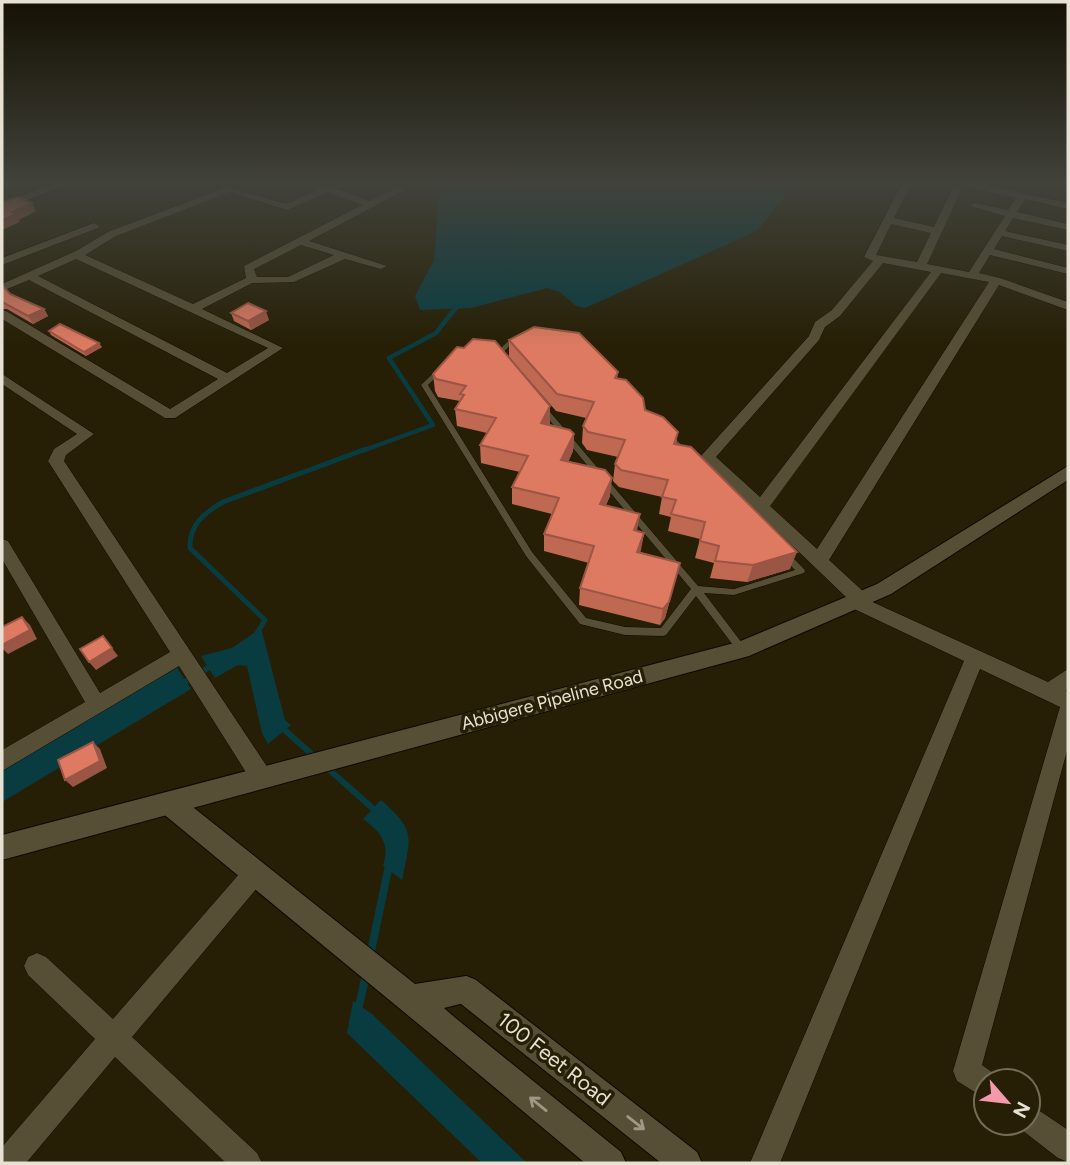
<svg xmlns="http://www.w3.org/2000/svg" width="1070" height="1165" viewBox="0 0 1070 1165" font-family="Figtree,sans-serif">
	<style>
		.water { fill: #083c41 }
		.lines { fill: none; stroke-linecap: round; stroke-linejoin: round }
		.stream-far3 { stroke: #083c41; stroke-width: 4.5 }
		.stream-far2 { stroke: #083c41; stroke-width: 5 }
		.stream-far1 { stroke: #083c41; stroke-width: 6 }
		.stream { stroke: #083c41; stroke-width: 8 }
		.service-casing { stroke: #0f0800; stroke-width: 1 }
		.minor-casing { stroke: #0f0800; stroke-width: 1 }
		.tertiary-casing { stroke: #0f0800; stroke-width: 2 }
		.secondary-casing { stroke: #0f0800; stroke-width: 2 }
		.service { fill: #574f35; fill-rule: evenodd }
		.minor { fill: #574f35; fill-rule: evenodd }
		.tertiary { fill: #574f35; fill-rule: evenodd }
		.secondary { fill: #574f35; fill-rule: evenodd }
		.wall { fill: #bf6953 }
		.shaded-wall { fill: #9b5544 }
		.building { fill: #de7a61; stroke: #9b5544; stroke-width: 2 }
		.oneway { stroke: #9e9884 }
		.labels { text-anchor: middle; stroke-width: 7; stroke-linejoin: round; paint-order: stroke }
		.street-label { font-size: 18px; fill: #e6e1d2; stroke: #261f05 }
		.near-street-label { font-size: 21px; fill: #e6e1d2; stroke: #261f05 }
	</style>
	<rect width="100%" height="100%" fill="#261f05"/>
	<path class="water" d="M440,183H795L757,231L585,308L576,306L560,292L547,288L471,308L420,310L415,296L434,260Z
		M261,628L285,720L291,725L268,744L262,733L247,666L238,665L215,678L201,656L232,648Z
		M177,668L191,689L2,802V765Z
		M381,800C416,831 411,835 402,880L383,866C390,843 381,832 363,819Z
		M353,1001L372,1014L527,1163H482L347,1033Z"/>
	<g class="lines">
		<path class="stream-far3" d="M362,451L433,425L389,358L436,333L458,305"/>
		<path class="stream-far2" d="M257,633L265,620L190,548C189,525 204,513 223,502L366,449"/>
		<path class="stream-far1" d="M180,685L213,665
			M280,726L315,757
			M325,766L378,813
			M388,872L389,866"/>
		<path class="stream" d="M370,956L388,870
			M358,1010L366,975"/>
		<defs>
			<path id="service" d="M534,334L582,344L804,569L805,571L804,573L734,595L704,593L745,647L747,650L745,653L742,654L739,653L696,596L666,635L663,636L625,635L580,624L526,556L421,385L448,359L471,349L497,352L508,341ZM534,338L578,346L795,570L734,589L698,586L545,406H541V410L691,589L661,628L625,627L586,618L532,552L428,385L452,361L472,353L501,355L512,343Z"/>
			<path id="minor" d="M305,183L328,186L349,183L337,189L370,201L399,186H405V190L309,241L387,266L381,269L345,259L294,282L252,283L202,309L283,348L175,418H165L2,319V310L6,311L170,409L218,379L29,280L2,291V284L76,251L108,232L227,187L286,204L319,189ZM230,192L287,210L328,192L362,205L244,266L246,278L193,304L85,255L116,236ZM301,245L334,255L288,277H257L254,269ZM76,259L268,348L227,373L38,276Z
				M902,183H912L894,218L934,227L955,183H975L1068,203V209L1025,199L1017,212L1068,224V230L1013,218L1005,231L1068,245V251L1002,236L994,249L1068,268V274L990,255L979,273L1000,278L1068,302V310L999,285L829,560L866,594L868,600L1048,682L1068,669V688L1066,691L1068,692V747L982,1065L996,1075L998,1081H986V1099L957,1081L953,1071L1060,707L980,669L780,1163H750L964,661L848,606L847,598L700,457L809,336L815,322L832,310L873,261L864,257ZM963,186L1016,198L1008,210L975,203L970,206L1005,216L969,272L927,264ZM891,224L931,233L917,262L876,255ZM883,263L931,272L760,497L716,457L819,340L825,327L840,316ZM941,273L989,282L817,549L770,506Z
				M94,223L99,226L98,228L2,265V258Z
				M2,374L94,434L66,455L64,461L270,771L273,778L270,785L262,788L254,785L179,666L2,771V750L85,702L2,559V539L8,541L100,693L170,652L48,461L54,449L77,434L2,384Z
				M255,861L263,865L267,873L263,881L132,1037L257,1153L262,1163H226L115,1057L26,1163H2V1147L95,1039L28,975L24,966L28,957L37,953L46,957L113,1019L247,865Z
				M1028,1103L1068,1130V1162L1058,1158L1018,1127L1016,1123H1028Z"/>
			<path id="tertiary" d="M170,792L179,796L415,984L466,976L476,980L480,990L476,1000L444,1008L453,1016L458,1026L453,1036L443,1041L433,1036L161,812L158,804L161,796Z"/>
			<path id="secondary" d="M56,183H70L2,210V203Z
				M1068,466V480L891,594L749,656L2,860V835L738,642L877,584Z
				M466,976L476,980L697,1152L702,1163H661L456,1000L452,990L456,980Z
				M443,1011L453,1016L621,1152L626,1163H585L433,1036L428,1026L433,1016Z"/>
		</defs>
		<use href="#service" class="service-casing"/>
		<use href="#minor" class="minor-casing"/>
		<use href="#tertiary" class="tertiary-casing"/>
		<use href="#secondary" class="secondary-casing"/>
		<use href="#service" class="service"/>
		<use href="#minor" class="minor"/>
		<use href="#tertiary" class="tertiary"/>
		<use href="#secondary" class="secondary"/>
	</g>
	<path class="wall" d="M2,285L10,294L44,309L48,316L33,324L7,309H2Z
		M231,313L269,320L251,330L234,321Z
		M49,331L102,347L86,356L51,335Z
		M509,340L618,372L617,378L645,410L678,432L676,444L790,569L747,582L710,578L714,563L695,558L700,539L668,531L671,517L659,514L662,497L619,487L613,481L615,464L618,457L587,450L582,443L583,426L586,418L556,411L509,357Z
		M433,374L550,406L549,425L574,434L573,451L568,462L610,496L606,505L637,531L644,533L640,552L680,563L665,618L660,625L579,605L580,588L589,563L544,551V534L552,514L512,504V487L520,472L481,463L480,445L487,433L457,426L455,409L460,401L438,397L435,391Z"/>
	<path class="shaded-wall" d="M32,203L36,211L19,220L20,222L2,230V220L12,212Z
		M44,309L48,316L33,324L28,316Z
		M266,311L269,320L251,330L248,321Z
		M99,343L102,347L86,356L84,352Z
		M550,406V424L541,441V423Z
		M574,434L573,451L561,478V460Z
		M612,478L610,496L599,521L600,504Z
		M640,514L637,531L634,530Z
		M644,533L641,550L635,569L637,552Z
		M797,552L790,569L747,582L753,565Z
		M680,563L665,618L660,625L663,609Z
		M22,617L30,625L37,639L8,654L2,648V645Z
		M103,636L118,656L96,670L89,662Z
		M93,742L100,749L107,768L73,787L65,780Z"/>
	<path class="building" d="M18,197L32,203L12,212L16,214L2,220V202Z
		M2,285L10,294L44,309L28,316L2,302Z
		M248,303L266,311L248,321L231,313Z
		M60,324L99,343L84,352L49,331Z
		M534,327L579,333L618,372L615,378L626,380L643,398L645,410L663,417L678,432L674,444L691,447L797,552L753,565L715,561L719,546L700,541L705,522L671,514L676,500L662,497L668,480L621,470L615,464L625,440L588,432L583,426L594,402L557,394L509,340Z
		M473,339L495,341L550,406L541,423L570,430L574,434L561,460L605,470L612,478L600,504L640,514L634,530L644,533L637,552L680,563L669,602L663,609L580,588L594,546L544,534L559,498L512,487L528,456L480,445L496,418L455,409L464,395L460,394L466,386L436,379L433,374L457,347L464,348Z
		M22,617L30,630L2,645V627Z
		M103,636L112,648L89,662L80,649Z
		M93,742L100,761L65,780L58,760Z"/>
	<defs><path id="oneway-shaft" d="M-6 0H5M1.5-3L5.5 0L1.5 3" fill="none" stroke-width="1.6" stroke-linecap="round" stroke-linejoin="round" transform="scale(1.75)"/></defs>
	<g class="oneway">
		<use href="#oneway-shaft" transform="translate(538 1104) rotate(-141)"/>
		<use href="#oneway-shaft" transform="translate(636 1123) rotate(38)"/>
	</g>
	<linearGradient id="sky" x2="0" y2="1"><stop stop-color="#151103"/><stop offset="0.53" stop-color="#41423b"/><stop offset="1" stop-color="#41423b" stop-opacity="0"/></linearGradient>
	<rect width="1070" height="346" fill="url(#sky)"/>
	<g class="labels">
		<g class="street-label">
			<text transform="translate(552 700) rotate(-15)" y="6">Abbigere Pipeline Road</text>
		</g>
		<g class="near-street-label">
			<text transform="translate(554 1059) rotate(38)" y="7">100 Feet Road</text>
		</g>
	</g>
	<rect width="1070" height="1165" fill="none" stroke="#e6e1d2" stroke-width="7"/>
	<g transform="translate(1007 1102) rotate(118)"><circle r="33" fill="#261f05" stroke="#736d57" stroke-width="2"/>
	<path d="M0-5L12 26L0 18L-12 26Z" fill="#f39aaa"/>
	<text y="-10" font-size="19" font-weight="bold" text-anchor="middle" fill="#e6e1d2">N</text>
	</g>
</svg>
